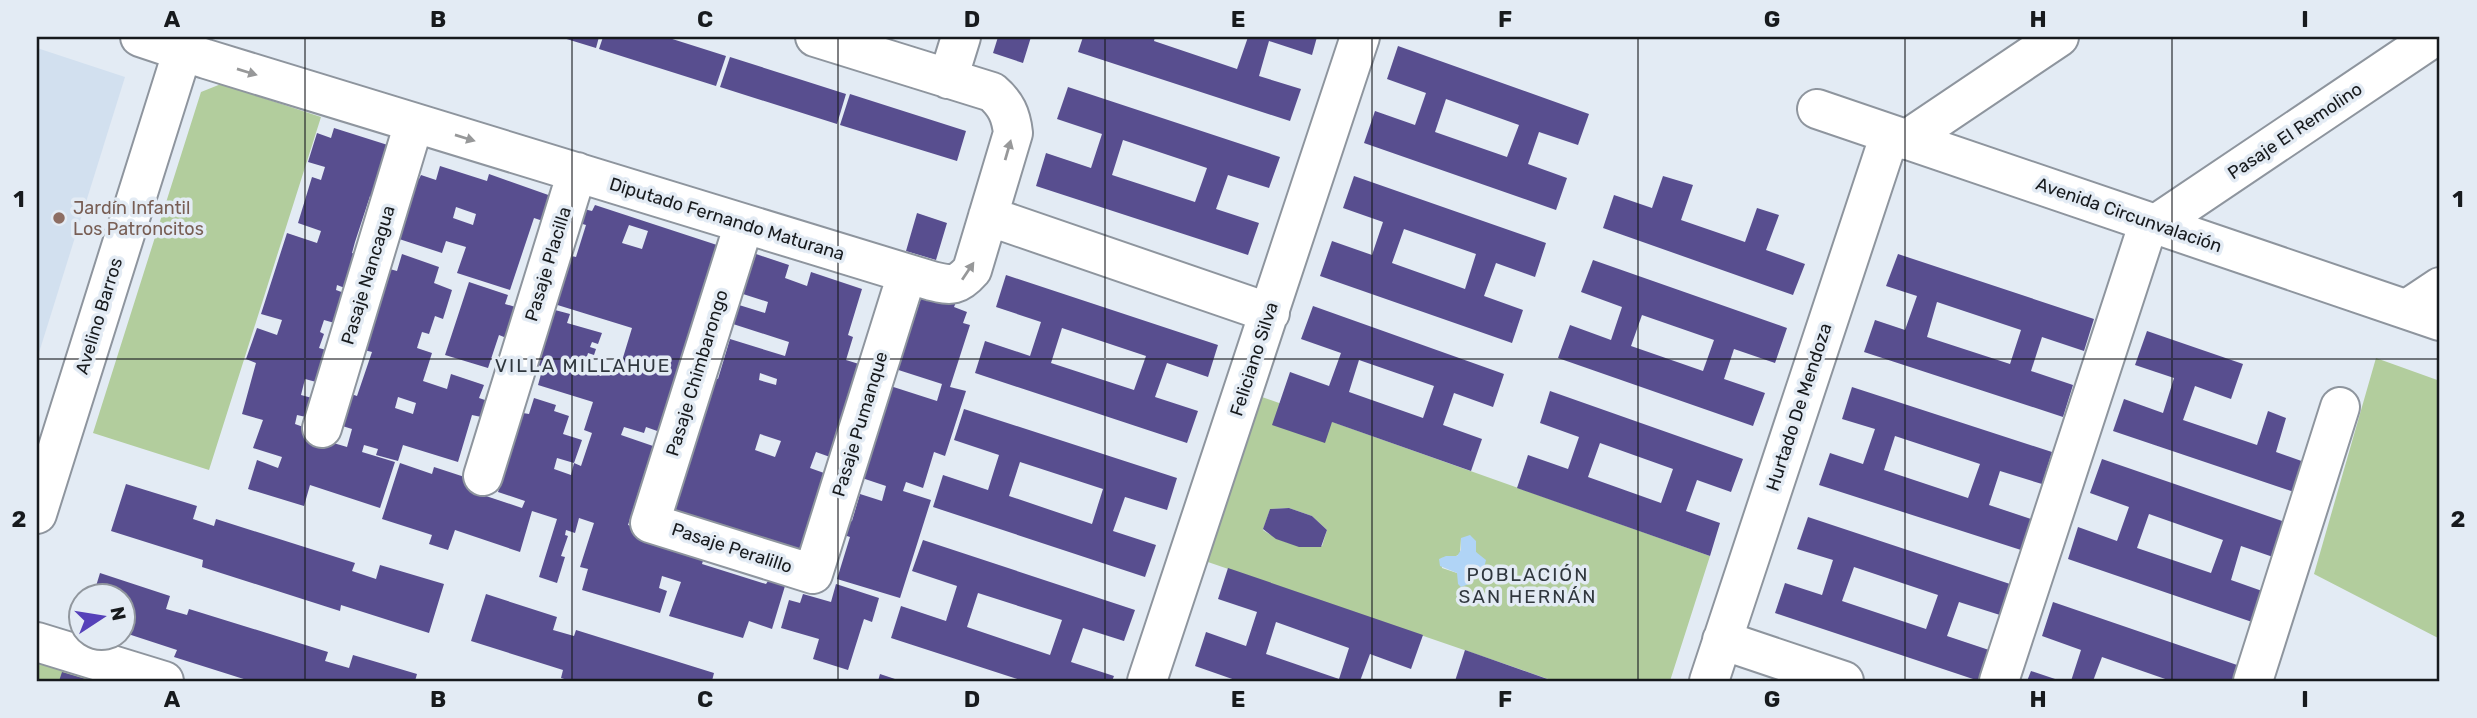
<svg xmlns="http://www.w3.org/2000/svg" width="2477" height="718" viewBox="0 0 2477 718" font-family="Rubik,sans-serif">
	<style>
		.built { fill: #d2e0ef }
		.green { fill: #b2cd9d; fill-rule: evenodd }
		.water { fill: #b0d4f6 }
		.building { fill: #584e8f; fill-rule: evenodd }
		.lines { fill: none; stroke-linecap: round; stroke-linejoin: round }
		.minor-casing { stroke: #8e959e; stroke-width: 42 }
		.minor { stroke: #fff; stroke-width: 38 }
		.oneway { fill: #979899 }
		.grid { fill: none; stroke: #171a1d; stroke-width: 2; stroke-opacity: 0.55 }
		.education-dot { fill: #8d6e63; stroke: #e3ebf4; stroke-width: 2.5 }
		.labels { text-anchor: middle; stroke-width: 7; stroke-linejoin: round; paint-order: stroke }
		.street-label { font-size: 18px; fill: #171a1d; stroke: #e3ebf4 }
		.education-label { font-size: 18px; fill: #785e54; stroke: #e3ebf4; text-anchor: start }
		.neighbourhood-label { font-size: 19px; letter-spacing: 2px; fill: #30373e; stroke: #e3ebf4 }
		.neatline { fill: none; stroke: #171a1d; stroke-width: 2.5 }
		.grid-label { font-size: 23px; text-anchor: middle; font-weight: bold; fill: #171a1d }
	</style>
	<rect width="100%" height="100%" fill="#e3ebf4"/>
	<path class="built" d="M37,48L125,77L37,359Z"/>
	<path class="green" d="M221,84L321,117L209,470L93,433L201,92Z
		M2376,358L2440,381V639L2314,574Z
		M1262,397L1710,556L1670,681H1554L1205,561ZM1289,508L1312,516L1327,530L1322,546C1298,547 1282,543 1263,530L1270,509ZM1461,538L1476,544V552L1482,569L1473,570L1469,573V584L1457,573L1442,568L1441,558L1454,557L1460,554Z
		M37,642L164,681H37Z"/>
	<path class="water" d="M1470,535L1476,541V552L1486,560L1484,568L1472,570L1469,575V584L1461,587L1458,584L1457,573L1440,566L1439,559L1446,556H1457L1461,550V538Z"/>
	<path class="building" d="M560,37H599L596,48Z
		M603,37H666L726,56L716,86L599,49Z
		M998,37H1031L1023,63L993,53Z
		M1083,37H1155L1154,41L1237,69L1248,37H1317L1312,55L1269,41L1259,76L1301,89L1290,121L1078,52Z
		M1398,46L1589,114L1578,145L1539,132L1528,164L1567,178L1556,210L1364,143L1375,111L1415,125L1426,93L1387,79ZM1446,99L1519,125L1507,157L1435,132Z
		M730,57L846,94L837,124L720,87Z
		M1068,87L1280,157L1269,188L1228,175L1216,209L1259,223L1248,255L1036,186L1046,153L1091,168L1102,134L1057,119ZM1123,140L1207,168L1195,202L1112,175Z
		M850,94L966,131L957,161L840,125Z
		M334,128L394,147L378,199L370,196L355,242L352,253L362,256L350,290L337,285L336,290L347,294L338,324L324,320L320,332L324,334L319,348L330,351L320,383L305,379L301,395L312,398L306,417L297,415L295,424L331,437L330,442L347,447L352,429L336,424L345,392L357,396L372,352L360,349L386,268L397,271L402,254L439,267L434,283L452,290L443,319L435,316L429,334L422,332L417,348L432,353L423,381L447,389L451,374L484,385L479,398L491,402L486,418L472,415L458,462L403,445L398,461L376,455L378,449L364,445L362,452L395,462L380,508L310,485L304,506L248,489L257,460L278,468L282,457L253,448L263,420L242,414L256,363L246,359L257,328L277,335L282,320L261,314L287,233L317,243L321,231L298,223L312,177L321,180L325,167L308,162L317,133L331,138ZM398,397L416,403L413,414L395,408Z
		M440,166L487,181L489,174L554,197L546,222L534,218L510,290L457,273L466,247L446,241L442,253L393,237L412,177L419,179L421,175L436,180ZM456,207L476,214L473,225L453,218Z
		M1354,176L1546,243L1535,277L1496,263L1484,296L1523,310L1512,343L1320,276L1332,241L1372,255L1383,222L1343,208ZM1404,229L1476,254L1465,289L1392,263Z
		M1663,176L1693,185L1681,220L1745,242L1757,208L1779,215L1766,250L1805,264L1793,295L1603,228L1614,195L1652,208Z
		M595,205L720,246L660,432L646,427L644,433L624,427L621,435L653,446L628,525L692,545L705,554L702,564L766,584L768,581L785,586L772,629L749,621L743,638L669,616L681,582L662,576L659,588L667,591L660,613L582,590L588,569L580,567L594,523L579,518L575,533L566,530L565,535L568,536L561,556L565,557L557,583L539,577L557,519L532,511L520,552L455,530L448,550L429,544L432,535L382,519L400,463L432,474L434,467L483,483L480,494L522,508L525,501L498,492L523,413L529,414L534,398L556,405L554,411L569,416L563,434L582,440L574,463L557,458L554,469L571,475L574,463L581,466L592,433L584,430L593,402L538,385L543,367L538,365L555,310L570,314L567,323L602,333L598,344L592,342L590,347L596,349L594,355L588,353L583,370L601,376L604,369L618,374L632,328L551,303L567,255L576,257L586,225L579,223L584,209L592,211ZM629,225L648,231L642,249L622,243Z
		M917,213L947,223L936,260L906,251Z
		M756,254L789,265L785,278L807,286L811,272L862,289L848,335L853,337L846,360L859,364L830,457L816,452L810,468L824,473L800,552L667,509L680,489L710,396L701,393L707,375L718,379L730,339L785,356L789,342L733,324L739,305L765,313L768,302L743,294ZM760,373L777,379L776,385L759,380ZM760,434L781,441L775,457L755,450Z
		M1898,254L2094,319L2084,351L2042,337L2031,371L2073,385L2063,417L1864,352L1875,320L1905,330L1917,296L1886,286ZM1937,302L2021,330L2010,364L1927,337Z
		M1593,260L1787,328L1775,363L1734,349L1724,379L1765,393L1753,426L1558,358L1570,325L1611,340L1622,307L1581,292ZM1642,315L1714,340L1703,371L1631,346Z
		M1006,275L1218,345L1208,377L1167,363L1155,397L1198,411L1187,443L975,373L985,341L1030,356L1041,322L996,307ZM1062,328L1146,356L1134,390L1051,363Z
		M469,282L508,295L505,304L519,308L509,339L499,335L488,368L445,355Z
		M924,289L957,300L954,307L967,312L963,323L970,325L950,387L966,391L945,456L934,452L923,488L906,482L903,491L931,500L900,598L837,579L850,537L844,535L849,522L852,521L860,494L882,501L886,486L862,478L881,383L937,401L942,384L886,366L891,352L902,356Z
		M1313,306L1504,374L1493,407L1454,393L1443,425L1482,439L1471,471L1332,422L1325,443L1272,425L1290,372L1329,386L1341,353L1301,339ZM1359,360L1434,386L1423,418L1349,392Z
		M2147,331L2243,364L2231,399L2195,386L2183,420L2257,445L2268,411L2286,418L2276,452L2310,464L2300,494L2113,431L2124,399L2163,413L2174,378L2135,365Z
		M1852,387L2052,452L2042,484L2000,471L1989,505L2031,519L2021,550L1819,485L1830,453L1863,464L1875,429L1842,419ZM1895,436L1980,464L1968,498L1884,470Z
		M1550,391L1743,459L1731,492L1697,480L1686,511L1720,523L1710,556L1517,488L1528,455L1568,469L1579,437L1540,423ZM1600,443L1673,469L1661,503L1588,477Z
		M964,409L1177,478L1167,510L1125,497L1113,531L1156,545L1145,577L933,507L943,475L988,490L999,455L954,440ZM1020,462L1103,489L1092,524L1009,496Z
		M2102,459L2288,523L2276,558L2241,546L2231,580L2265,592L2255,623L2068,559L2078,527L2117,541L2129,507L2090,493ZM2149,514L2223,540L2211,573L2137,548Z
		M126,484L197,506L193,519L214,526L216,519L355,563L352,571L376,579L380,565L444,584L429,633L341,605L340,611L202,567L203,560L111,531Z
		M1289,508L1312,516L1327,530L1321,547H1299L1276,539L1263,529L1270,509Z
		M1808,517L2010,584L2000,615L1959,602L1947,636L1989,650L1979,681L1775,613L1785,583L1822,595L1833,560L1797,549ZM1854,567L1938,595L1926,629L1842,601Z
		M923,540L1135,610L1124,641L1083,628L1071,662L1114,676L1112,681H1023L891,638L901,606L946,621L957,586L912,571ZM978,593L1062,620L1050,655L967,627Z
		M1228,568L1423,635L1411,669L1370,654L1360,681H1238L1195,666L1206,632L1246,646L1257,612L1218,599ZM1276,622L1349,648L1339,679L1266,654Z
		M100,573L170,596L166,609L187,615L189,609L328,652L325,661L349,668L353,655L417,674L415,681H250L174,657L177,650L122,632V596H93Z
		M836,584L879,598L872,622L864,619L848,670L813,659L819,639L781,628L789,600L800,603L803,594L831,602Z
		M486,594L557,617L553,630L574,636L576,630L714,673L712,681H571L561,678L563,670L471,641Z
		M2053,602L2240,666L2235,681H2171L2102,657L2093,681H2071L2081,650L2042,636Z
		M1465,650L1553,681H1455Z
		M2031,671L2061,681H2027Z
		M62,672L92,681H59Z
		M880,674L901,681H878Z"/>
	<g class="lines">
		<defs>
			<path id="minor" d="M140,37L206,59L932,281C952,286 958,286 972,270L1013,133C1011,115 1006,104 992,92L815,37
				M948,79L961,37
				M1817,109L2440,321
				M1906,140L2059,37
				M988,216L1270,313
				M744,224L650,523L813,574L907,274
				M2156,224L2434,37
				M2407,309L2440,287
				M322,428L414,123
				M483,476L577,172
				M37,514L187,37
				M1722,640L1844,681
				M37,642L164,681
				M1147,681L1360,37
				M1709,681L1890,134
				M1999,681L2149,222
				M2253,681L2340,407"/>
		</defs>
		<use href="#minor" class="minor-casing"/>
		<use href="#minor" class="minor"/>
	</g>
	<defs><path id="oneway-solid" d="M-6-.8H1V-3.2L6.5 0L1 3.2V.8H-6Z" transform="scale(1.75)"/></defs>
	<g class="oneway">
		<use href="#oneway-solid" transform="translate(247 72) rotate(17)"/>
		<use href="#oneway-solid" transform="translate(465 138) rotate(17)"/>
		<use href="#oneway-solid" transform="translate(1008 150) rotate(-74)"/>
		<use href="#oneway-solid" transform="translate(968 271) rotate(-56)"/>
	</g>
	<path class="grid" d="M305,37V681M572,37V681M838,37V681M1105,37V681M1372,37V681M1638,37V681M1905,37V681M2172,37V681M37,359H2440"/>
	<circle class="education-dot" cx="59" cy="218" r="7"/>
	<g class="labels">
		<g class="street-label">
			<text transform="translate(2295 131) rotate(-34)" y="6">Pasaje El Remolino</text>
			<text transform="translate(2129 215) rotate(19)" y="6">Avenida Circunvalación</text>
			<text transform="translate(727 219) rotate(17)" y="6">Diputado Fernando Maturana</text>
			<text transform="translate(548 264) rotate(-73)" y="6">Pasaje Placilla</text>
			<text transform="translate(368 275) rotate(-73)" y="6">Pasaje Nancagua</text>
			<text transform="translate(99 316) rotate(-73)" y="6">Avelino Barros</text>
			<text transform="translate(1254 359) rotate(-72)" y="6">Feliciano Silva</text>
			<text transform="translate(697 373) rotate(-73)" y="6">Pasaje Chimbarongo</text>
			<text transform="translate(1799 407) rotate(-72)" y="6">Hurtado De Mendoza</text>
			<text transform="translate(860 424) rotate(-73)" y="6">Pasaje Pumanque</text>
			<text transform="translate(732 548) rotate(18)" y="6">Pasaje Peralillo</text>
		</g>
		<g class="education-label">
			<text x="73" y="214">Jardín Infantil<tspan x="73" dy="21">Los Patroncitos</tspan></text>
		</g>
		<g class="neighbourhood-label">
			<text x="583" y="372">VILLA MILLAHUE</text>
			<text x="1528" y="581">POBLACIÓN<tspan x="1528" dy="22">SAN HERNÁN</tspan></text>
		</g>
	</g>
	<rect width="2477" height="718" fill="none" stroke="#e3ebf4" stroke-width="77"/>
	<g transform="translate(102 617) rotate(78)"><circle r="33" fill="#e3ebf4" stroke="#91979e" stroke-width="2"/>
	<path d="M0-5L12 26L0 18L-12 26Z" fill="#5641b9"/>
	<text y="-10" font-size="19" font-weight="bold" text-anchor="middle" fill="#171a1d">N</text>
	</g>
	<rect x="38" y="38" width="2400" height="642" class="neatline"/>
	<g class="grid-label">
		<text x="172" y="27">A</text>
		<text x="438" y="27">B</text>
		<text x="705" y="27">C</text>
		<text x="972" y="27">D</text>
		<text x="1238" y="27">E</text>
		<text x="1505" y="27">F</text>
		<text x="1772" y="27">G</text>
		<text x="2038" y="27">H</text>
		<text x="2305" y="27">I</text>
		<text x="19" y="207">1</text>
		<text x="2458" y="207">1</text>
		<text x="19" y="527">2</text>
		<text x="2458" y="527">2</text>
		<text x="172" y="707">A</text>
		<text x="438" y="707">B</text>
		<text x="705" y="707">C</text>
		<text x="972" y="707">D</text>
		<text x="1238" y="707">E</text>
		<text x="1505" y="707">F</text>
		<text x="1772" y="707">G</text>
		<text x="2038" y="707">H</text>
		<text x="2305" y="707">I</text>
	</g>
</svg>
